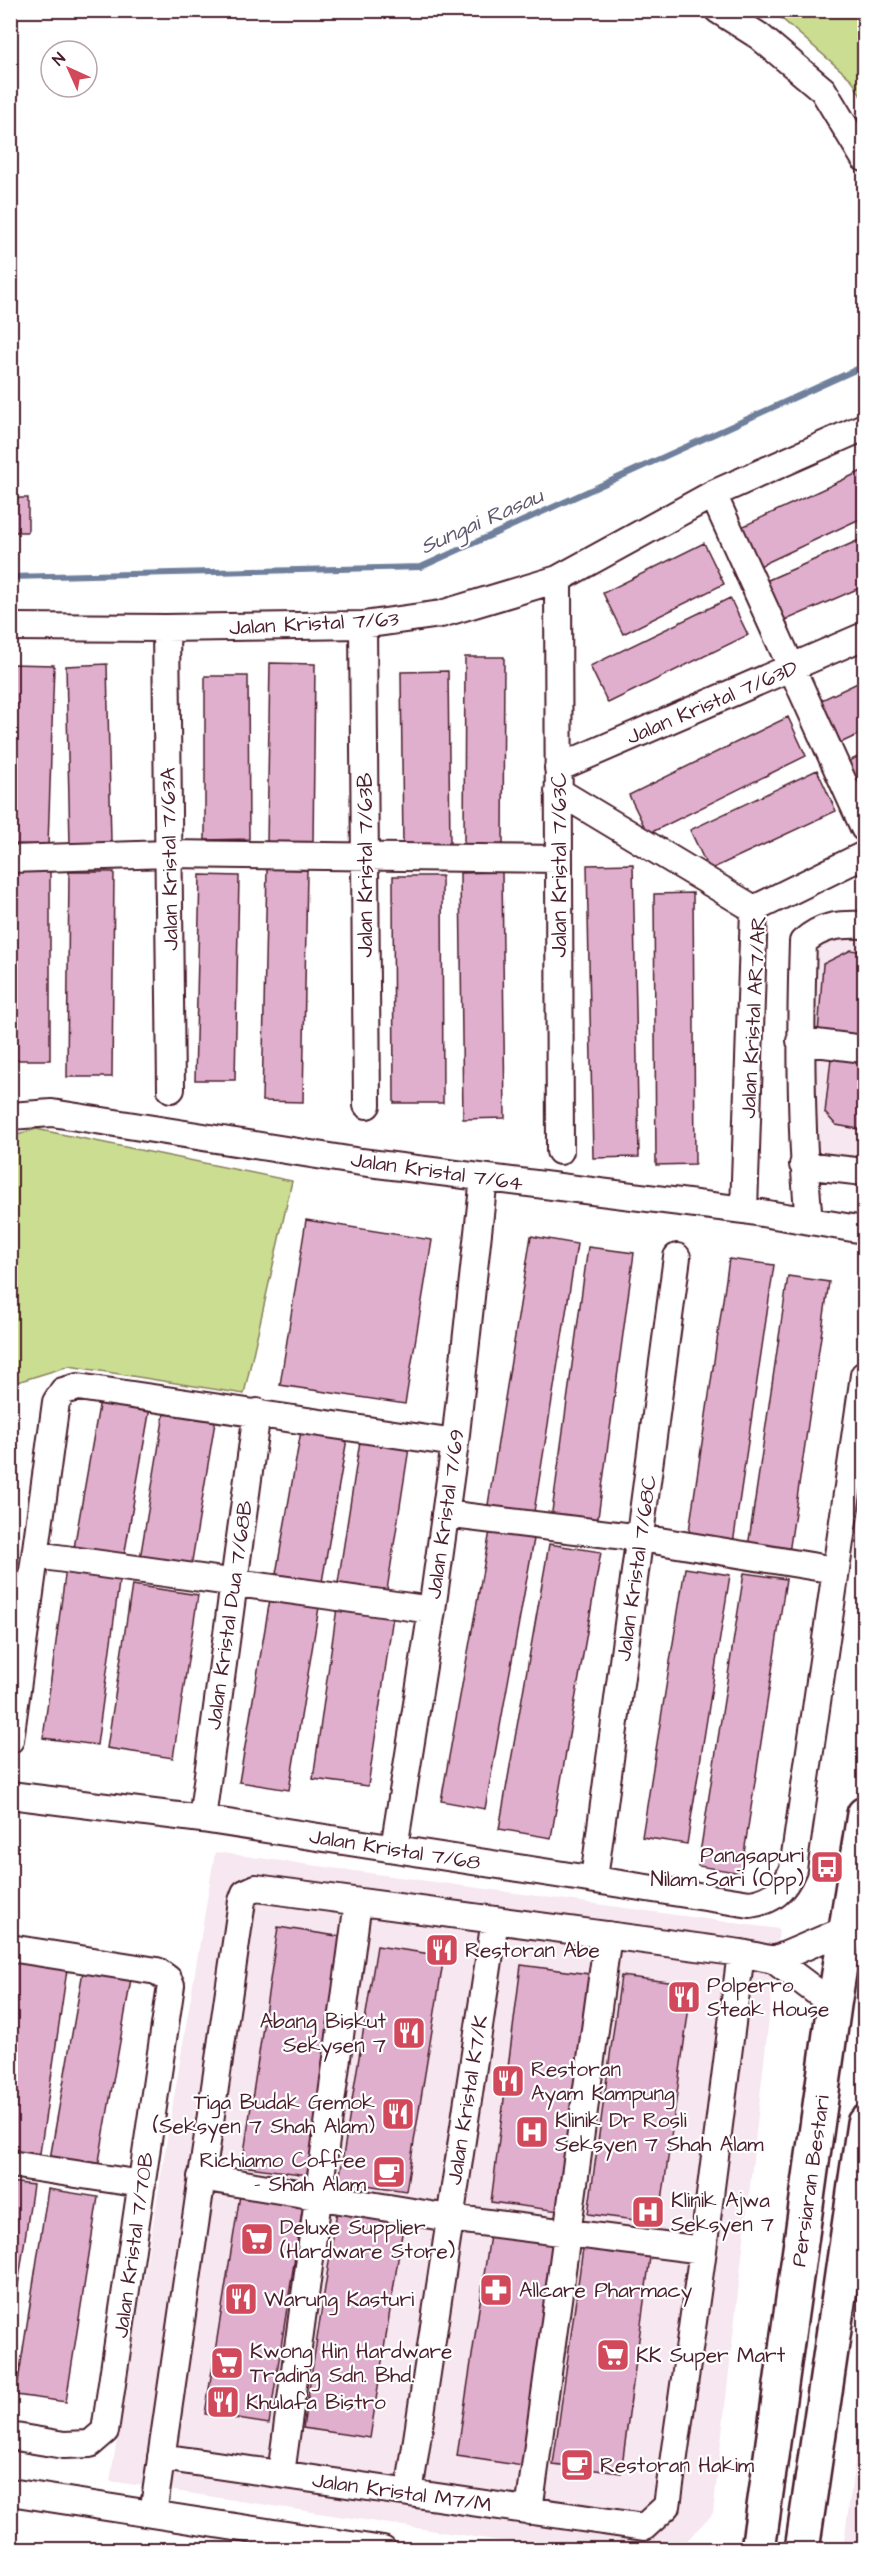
<svg xmlns="http://www.w3.org/2000/svg" width="875" height="2560" viewBox="0 0 875 2560" font-family="'Architects Daughter',sans-serif">
	<style>
		.built { fill: #f6e7f0 }
		.green { fill: #cadd91; stroke: #8a7e5e; stroke-width: 1.5 }
		.lines { fill: none; stroke-linecap: round; stroke-linejoin: round }
		.stream { stroke: #6f809c; stroke-width: 6 }
		.building { fill: #e0afce; stroke: #4a1f2b; stroke-width: 1.5 }
		.minor-casing { stroke: #4a1f2b; stroke-width: 30 }
		.major-casing { stroke: #4a1f2b; stroke-width: 38 }
		.minor { stroke: #fff; stroke-width: 26 }
		.major { stroke: #fff; stroke-width: 33 }
		.labels { text-anchor: middle; stroke-width: 4.5; stroke-linejoin: round; paint-order: stroke }
		.street-label { font-size: 21px; fill: #4a1f2b; stroke: #fff }
		.poi-label { font-size: 21px; fill: #4a1f2b; stroke: #fff; text-anchor: start }
		.water-label { font-size: 22px; font-style: italic; fill: #60586d; stroke: #fff }
	</style>
	<rect width="100%" height="100%" fill="#fff"/>
	<filter id="ink" filterUnits="userSpaceOnUse"><feTurbulence type="fractalNoise" baseFrequency=".0167" numOctaves="2"/><feDisplacementMap in="SourceGraphic" scale="12" xChannelSelector="R" yChannelSelector="G"/><feConvolveMatrix kernelMatrix="1 2 1 2 8 2 1 2 1" color-interpolation-filters="sRGB"/></filter>
	<g filter="url(#ink)">
		<path class="built" d="M864,934V1164L810,1157L811,947L818,940Z
			M215,1852L779,1929L713,2513L679,2549H553L110,2481Z
			M864,2394V2549H843Z"/>
		<path class="green" d="M773,11H864V102L852,80Z
			M36,1129L292,1181L244,1394L69,1366L11,1384V1137Z"/>
		<g class="lines">
			<path class="stream" d="M10,577L421,567L864,366"/>
		</g>
		<path class="building" d="M864,470V517L753,569L735,530Z
			M10,498H28V532H10Z
			M864,538V586L777,624L759,584Z
			M704,543L724,584L623,634L603,593Z
			M730,598L748,635L608,703L590,666Z
			M465,657H504L503,845H464Z
			M270,663L315,664L313,845L267,844Z
			M10,664L54,665L48,845L10,844Z
			M107,664L111,842L70,844L66,666Z
			M448,671L450,846H403L401,672Z
			M205,676H248L249,839L205,840Z
			M864,680V732L834,746L815,703Z
			M788,717L806,756L648,834L629,795Z
			M864,754V801L847,762Z
			M817,770L836,811L709,870L690,830Z
			M633,864L639,1157L593,1158L587,865Z
			M267,869L307,870L303,1102L262,1101Z
			M10,870H50V1060H10Z
			M69,872H114L112,1077H67Z
			M502,872L505,1118L463,1119L460,873Z
			M200,875L239,876L235,1080H195Z
			M393,876H442L443,1103H394Z
			M693,893L695,1164L656,1165L654,894Z
			M851,950L864,952V1038L818,1034L823,964Z
			M831,1058L864,1062V1130L836,1125L825,1113Z
			M306,1220L432,1240L405,1404L280,1385Z
			M531,1236L577,1244L533,1518L487,1511Z
			M588,1247L634,1253L597,1525L551,1519Z
			M729,1259L774,1265L733,1544L688,1538Z
			M788,1276L829,1282L789,1553L748,1547Z
			M100,1400L150,1408L124,1557L74,1548Z
			M165,1408L216,1416L191,1567L140,1559Z
			M301,1431L347,1439L322,1582L276,1574Z
			M360,1441L409,1448L387,1590L338,1583Z
			M490,1531L534,1539L485,1809L441,1801Z
			M549,1544L601,1552L551,1838L499,1829Z
			M66,1568L120,1575L97,1745L43,1738Z
			M685,1568L730,1575L687,1844L642,1837Z
			M744,1573L786,1579L741,1873L698,1866Z
			M132,1585L198,1595L173,1758L107,1748Z
			M270,1599L319,1607L289,1790L239,1782Z
			M337,1608L393,1616L368,1786L313,1779Z
			M278,1927L343,1937L307,2175L242,2166Z
			M377,1946L444,1956L406,2191L339,2181Z
			M15,1962L67,1970L39,2160L10,2156V1992Z
			M521,1965L589,1974L559,2211L491,2202Z
			M83,1971L131,1979L98,2167L50,2159Z
			M621,1976L692,1985L659,2223L588,2214Z
			M10,2182L33,2185L10,2339Z
			M48,2189L98,2197L66,2402L16,2395Z
			M240,2195L303,2205L269,2424L205,2414Z
			M337,2211L404,2221L370,2438L303,2428Z
			M490,2235L556,2245L523,2466L457,2456Z
			M583,2248L650,2257L621,2473L553,2465Z"/>
		<g class="lines">
			<defs>
				<path id="minor" d="M718,10L759,36L823,90L864,158
					M713,494L864,828
					M558,579L560,1151
					M363,625L367,1105
					M10,627L166,628L363,625L441,614L558,579L713,494L864,427
					M166,628L171,1089
					M558,768L864,636
					M558,791L754,909
					M10,859L169,854L559,859
					M800,1041L864,1049
					M10,1116L52,1113L361,1162L744,1210L864,1230
					M803,1165L864,1172
					M744,1210L754,909L864,855
					M809,1221C800,1128 800,1035 803,942C822,925 840,924 864,925
					M445,1514L641,1538L835,1570
					M36,1555L432,1610
					M10,1740L56,1402L63,1391L78,1387L455,1443
					M10,1795L202,1819L750,1904C773,1901 784,1890 793,1869L864,1375
					M202,1819L257,1412
					M394,1848L432,1610L455,1443L484,1178
					M594,1879L677,1257
					M10,1948L157,1971L168,1979L171,1985L105,2431L90,2444L64,2445L10,2436
					M774,1960L847,1929
					M10,2164L142,2184
					M201,2177L449,2218L703,2250
					M161,2457L644,2527L667,2506L703,2250L741,1953
					M281,2474L358,1902
					M10,2492L383,2550
					M409,2493L495,1920
					M529,2511L608,1935
					M153,2514L242,1901L245,1893L256,1888L741,1953L774,1960L834,2005"/>
				<path id="major" d="M758,2550L834,2005L864,1814
					M802,2550L864,2123"/>
			</defs>
			<use href="#minor" class="minor-casing"/>
			<use href="#major" class="major-casing"/>
			<use href="#minor" class="minor"/>
			<use href="#major" class="major"/>
		</g>
	</g>
	<defs>
		<symbol id="bus-square" viewBox="-11 -11 22 22"><rect x="-9" y="-9" width="18" height="18" rx="4" fill="#d1495b" stroke="#fff"/><path d="M-5-6H5V4H4V6H2V4H-2V6H-4V4H-5ZM-3.5-4V0h7V-4ZM-3.5 1.2v1.5H-2V1.2ZM2 1.2v1.5H3.5V1.2Z" fill="#fff"/></symbol>
		<symbol id="restaurant-square" viewBox="-11 -11 22 22"><rect x="-9" y="-9" width="18" height="18" rx="4" fill="#d1495b" stroke="#fff"/><path d="M-5-6h1v4h1v-4h1v4h1v-4h1v5L-1.5 .5V6h-2V.5L-5-1ZM5-6V6H3V1.5H1.5Q1.5-4 5-6Z" fill="#fff"/></symbol>
		<symbol id="hospital-square" viewBox="-11 -11 22 22"><rect x="-9" y="-9" width="18" height="18" rx="4" fill="#d1495b" stroke="#fff"/><path d="M-5-5h3v3.5h4V-5h3V5h-3V1.5h-4V5h-3Z" fill="#fff"/></symbol>
		<symbol id="cafe-square" viewBox="-11 -11 22 22"><rect x="-9" y="-9" width="18" height="18" rx="4" fill="#d1495b" stroke="#fff"/><path d="M-5.5-4.5H6V0H3Q3 3.5 0 3.5H-2.5Q-5.5 3.5-5.5 0ZM3-3.2v2h1.7v-2ZM-6 4.5H4V6H-6Z" fill="#fff"/></symbol>
		<symbol id="supermarket-square" viewBox="-11 -11 22 22"><rect x="-9" y="-9" width="18" height="18" rx="4" fill="#d1495b" stroke="#fff"/><path d="M-6-5.5h2.5l.6 2H6L4.5 2H-2.5L-4.4-4H-6ZM-1.5 3.2a1.3 1.3 0 1 0 .1 0ZM3 3.2a1.3 1.3 0 1 0 .1 0Z" fill="#fff"/></symbol>
		<symbol id="pharmacy-square" viewBox="-11 -11 22 22"><rect x="-9" y="-9" width="18" height="18" rx="4" fill="#d1495b" stroke="#fff"/><path d="M-2-6h4v4h4v4h-4v4h-4v-4h-4v-4h4Z" fill="#fff"/></symbol>
	</defs>
	<g fill-rule="evenodd">
		<use href="#bus-square" x="808" y="1848" width="38" height="38"/>
		<use href="#restaurant-square" x="423" y="1931" width="38" height="38"/>
		<use href="#restaurant-square" x="665" y="1978" width="38" height="38"/>
		<use href="#restaurant-square" x="390" y="2014" width="38" height="38"/>
		<use href="#restaurant-square" x="489" y="2062" width="38" height="38"/>
		<use href="#restaurant-square" x="379" y="2095" width="38" height="38"/>
		<use href="#hospital-square" x="513" y="2113" width="38" height="38"/>
		<use href="#cafe-square" x="370" y="2153" width="38" height="38"/>
		<use href="#hospital-square" x="629" y="2193" width="38" height="38"/>
		<use href="#supermarket-square" x="238" y="2220" width="38" height="38"/>
		<use href="#pharmacy-square" x="477" y="2271" width="38" height="38"/>
		<use href="#restaurant-square" x="222" y="2280" width="38" height="38"/>
		<use href="#supermarket-square" x="594" y="2336" width="38" height="38"/>
		<use href="#supermarket-square" x="208" y="2344" width="38" height="38"/>
		<use href="#restaurant-square" x="204" y="2383" width="38" height="38"/>
		<use href="#cafe-square" x="558" y="2446" width="38" height="38"/>
	</g>
	<g class="labels">
		<g class="street-label">
			<text transform="translate(314 623) rotate(-3)" y="7">Jalan Kristal 7/63</text>
			<text transform="translate(712 702) rotate(-23)" y="7">Jalan Kristal 7/63D</text>
			<text transform="translate(169 859) rotate(-91)" y="7">Jalan Kristal 7/63A</text>
			<text transform="translate(365 865) rotate(-90)" y="7">Jalan Kristal 7/63B</text>
			<text transform="translate(559 865) rotate(-90)" y="7">Jalan Kristal 7/63C</text>
			<text transform="translate(753 1017) rotate(-87)" y="7">Jalan Kristal AR7/AR</text>
			<text transform="translate(437 1171) rotate(8)" y="7">Jalan Kristal 7/64</text>
			<text transform="translate(445 1514) rotate(-82)" y="7">Jalan Kristal 7/69</text>
			<text transform="translate(636 1568) rotate(-82)" y="7">Jalan Kristal 7/68C</text>
			<text transform="translate(229 1615) rotate(-82)" y="7">Jalan Kristal Dua 7/68B</text>
			<text transform="translate(395 1849) rotate(9)" y="7">Jalan Kristal 7/68</text>
			<text transform="translate(467 2100) rotate(-81)" y="7">Jalan Kristal K7/K</text>
			<text transform="translate(810 2181) rotate(-82)" y="7">Persiaran Bestari</text>
			<text transform="translate(133 2245) rotate(-82)" y="7">Jalan Kristal 7/70B</text>
			<text transform="translate(402 2492) rotate(8)" y="7">Jalan Kristal M7/M</text>
		</g>
		<g class="poi-label">
			<text x="804" y="1862" text-anchor="end">Pangsapuri<tspan x="804" dy="24">Nilam Sari (Opp)</tspan></text>
			<text x="465" y="1957">Restoran Abe</text>
			<text x="707" y="1992">Polperro<tspan x="707" dy="24">Steak House</tspan></text>
			<text x="386" y="2028" text-anchor="end">Abang Biskut<tspan x="386" dy="24">Sekysen 7</tspan></text>
			<text x="531" y="2076">Restoran<tspan x="531" dy="24">Ayam Kampung</tspan></text>
			<text x="375" y="2109" text-anchor="end">Tiga Budak Gemok<tspan x="375" dy="24">(Seksyen 7 Shah Alam)</tspan></text>
			<text x="555" y="2127">Klinik Dr Rosli<tspan x="555" dy="24">Seksyen 7 Shah Alam</tspan></text>
			<text x="366" y="2167" text-anchor="end">Richiamo Coffee<tspan x="366" dy="24">- Shah Alam</tspan></text>
			<text x="671" y="2207">Klinik Ajwa<tspan x="671" dy="24">Seksyen 7</tspan></text>
			<text x="280" y="2234">Deluxe Supplier<tspan x="280" dy="24">(Hardware Store)</tspan></text>
			<text x="519" y="2297">Allcare Pharmacy</text>
			<text x="264" y="2306">Warung Kasturi</text>
			<text x="250" y="2358">Kwong Hin Hardware<tspan x="250" dy="24">Trading Sdn. Bhd.</tspan></text>
			<text x="636" y="2362">KK Super Mart</text>
			<text x="246" y="2409">Khulafa Bistro</text>
			<text x="600" y="2472">Restoran Hakim</text>
		</g>
		<g class="water-label">
			<text transform="translate(481 520) rotate(-24)" y="8">Sungai Rasau</text>
		</g>
	</g>
	<rect width="875" height="2560" fill="none" stroke="#fff" stroke-width="36"/>
	<rect x="18" y="18" width="839" height="2524" fill="none" stroke="#4a1f2b" stroke-width="2" filter="url(#ink)"/>
	<g transform="translate(69 69) rotate(315)"><circle r="28" fill="#ffffff" stroke="#b7a5aa" stroke-width="1.5"/>
	<path d="M0-4.5L10 22L0 15L-10 22Z" fill="#d1495b"/>
	<text y="-9" font-size="16" font-weight="bold" text-anchor="middle" fill="#4a1f2b">N</text>
	</g>
</svg>
